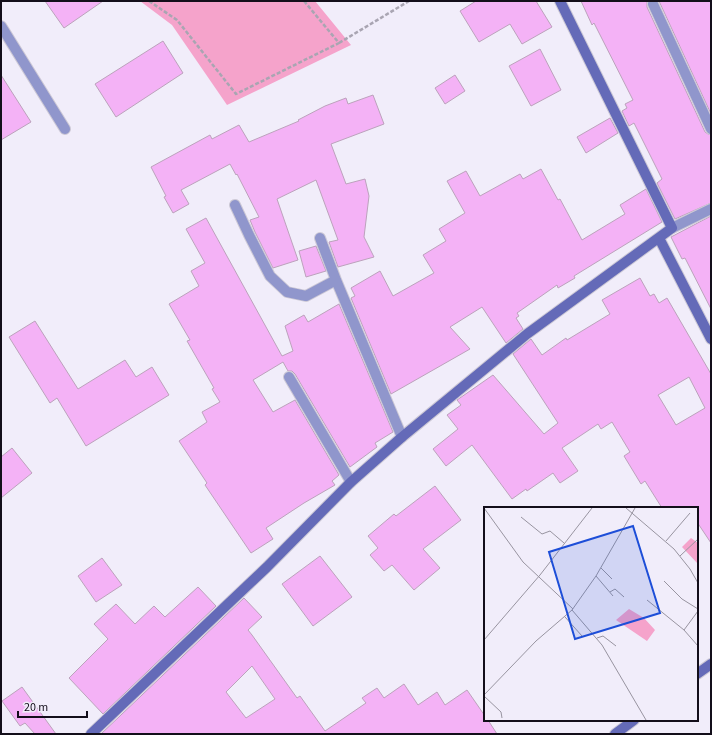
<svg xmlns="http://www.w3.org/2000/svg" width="712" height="735" viewBox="0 0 712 735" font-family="'Source Sans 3',sans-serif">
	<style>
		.green { fill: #f5a3cb }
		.building { fill: #f4b2f6; stroke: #bca2bc; fill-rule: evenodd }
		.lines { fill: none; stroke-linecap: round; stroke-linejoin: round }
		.street-casing { stroke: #cdc9d6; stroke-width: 12 }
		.secondary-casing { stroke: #cdc9d6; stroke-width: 12 }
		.path { stroke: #a9a5b2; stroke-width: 2.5; stroke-dasharray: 4 2; stroke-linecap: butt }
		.street { stroke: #9096cc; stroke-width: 10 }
		.secondary { stroke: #646ab8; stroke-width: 10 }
		.inset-road { fill: none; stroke: #9894a0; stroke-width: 1 }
		.view { fill: #1d4ed8; fill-opacity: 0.15; stroke: #1d4ed8; stroke-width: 2 }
		.inset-edge { fill: none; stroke: #130e1a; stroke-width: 2 }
	</style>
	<rect width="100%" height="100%" fill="#f1edfa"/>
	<path class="green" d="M140,1H315L351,45L227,105L172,25Z"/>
	<path class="building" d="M45,1H103L64,28Z
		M476,1H536L552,27L522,44L510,24L479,42L460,11Z
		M581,1H647V7L705,132L708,134L711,135V203L675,219L657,183L662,179L634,123L629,126L622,111L627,108L625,104L633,100L594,23L592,25Z
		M659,1H711V114Z
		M163,41L183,73L116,117L95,84Z
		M540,49L561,90L531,106L509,66Z
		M1,75L31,122L1,140Z
		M455,75L465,91L445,104L435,88Z
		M373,95L384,124L331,144L346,184L365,179L369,196L364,237L374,257L338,267L329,242L338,240L316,180L277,199L298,260L273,268L255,232L250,220L259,217L237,174L236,175L230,164L181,190L189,204L173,213L164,197L166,196L151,167L210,135L212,139L239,125L249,142L299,121L298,120L325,106L346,98L348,104Z
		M610,118L618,133L586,153L577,137Z
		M541,169L558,200L560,199L582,240L625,214L620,205L646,189L662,222L574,276L575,278L558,288L557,285L517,313L519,316L516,318L523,329L506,343L482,307L450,327L470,349L391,394L351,298L355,296L351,288L380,271L393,296L434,273L423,255L446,241L439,229L465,213L447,181L466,171L480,196L520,174L523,179Z
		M711,216V309L685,258L682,259L671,237Z
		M206,218L282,356L293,351L285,326L304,315L308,322L339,304L393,432L375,443L377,447L350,467L295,374L292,371H288L283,362L253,380L273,412L295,400L339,475L332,481L335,485L304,503L266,528L273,539L251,553L205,485L207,483L179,441L207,422L202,412L220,402L212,389L214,388L187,341L190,340L169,304L199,286L191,271L205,263L186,229Z
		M316,246L326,271L306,277L299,251Z
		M640,278L650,296L654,294L659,303L667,298L711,374V543L697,522V508H662L645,481L641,484L624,456L630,452L612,422L601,429L598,424L562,448L578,471L560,483L553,473L527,491L526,489L512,499L472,445L446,466L433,449L458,429L447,415L461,405L457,400L493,375L544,434L558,423L513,354L531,339L542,355L566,338L567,340L610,314L602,300ZM689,377L705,408L676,425L658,395Z
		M35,321L78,389L125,360L136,377L152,367L169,395L86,446L57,398L50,403L9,337Z
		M12,448L32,473L1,498V457Z
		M435,486L461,520L423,549L440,568L414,590L392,565L384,571L370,555L378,548L368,536L394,514L396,516Z
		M320,556L352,597L313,626L282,584Z
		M102,558L122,585L96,602L78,576Z
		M198,587L216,606L103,714L69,678L108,639L94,624L116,604L135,624L154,606L165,617Z
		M244,598L262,617L248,630L252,635L297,698L300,696L325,731L366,703L362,698L377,688L384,698L404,684L418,705L437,692L445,705L467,690L485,716V720H488L497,734H101ZM252,666L275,699L246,718L226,692Z
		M22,687L56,734H35L25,723L20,726L2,701Z"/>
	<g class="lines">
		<defs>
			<path id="street" d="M653,4L711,129
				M1,26L65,129
				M235,205L249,235L270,276L287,292L306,296L336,280
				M672,228L711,209
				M320,238L336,280L402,437
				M289,377L351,482"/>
			<path id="secondary" d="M659,238L711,339
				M697,674L711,664
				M91,734L267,567L351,482L402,437L527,334L672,228L560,1
				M615,734L634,720"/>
		</defs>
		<use href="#street" class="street-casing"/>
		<use href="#secondary" class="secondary-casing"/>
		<path class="path" d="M149,1L177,20L236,94L339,43L304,1
			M339,43L409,1"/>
		<use href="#street" class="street"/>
		<use href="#secondary" class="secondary"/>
	</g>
	<g transform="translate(484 507)">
		<rect width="214" height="214" fill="#f1edfa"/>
		<path d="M207,31L214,36V57L198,40ZM145,102L160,111L171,123L163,134L132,113Z" fill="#f5a3cb"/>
		<path class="inset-road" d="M0,1L39,55L89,102M142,1L190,42L206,62L214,76M37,10L58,27L66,24L80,36M182,34L206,6M196,49L214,32M117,61L128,72M112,69L129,89M180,74L198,92L214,102M126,85L131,82L140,90M163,93L200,123L214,139M88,103L118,138L162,213M81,110L98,129M200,123L214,104M113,131L119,129L132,139M0,133L56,68L108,1M0,188L52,134L88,103L112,69L151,1M0,189L17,205L18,211"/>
		<path class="view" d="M149,19L176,106L91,132L65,45Z"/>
		<rect width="214" height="214" class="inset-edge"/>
	</g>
	<rect width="712" height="735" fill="none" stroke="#130e1a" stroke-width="4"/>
	<path d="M18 711v6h69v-6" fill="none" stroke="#130e1a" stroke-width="2"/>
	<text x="24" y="711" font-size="12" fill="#130e1a" stroke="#f1edfa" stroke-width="3" paint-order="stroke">20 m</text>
</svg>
